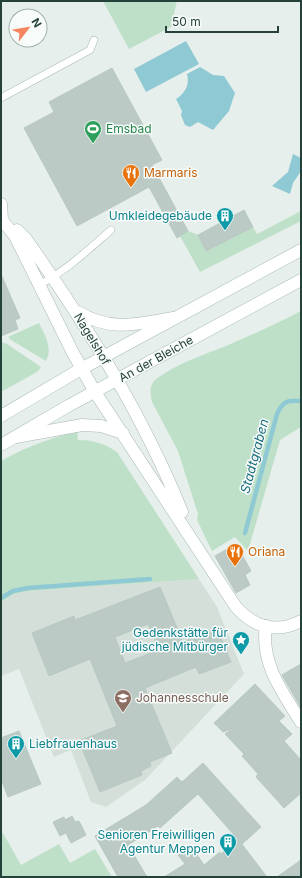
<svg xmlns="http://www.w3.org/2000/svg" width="302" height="878" viewBox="0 0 302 878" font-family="Inter,sans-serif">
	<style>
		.built { fill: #d4dfda }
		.green { fill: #bfe0c8 }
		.water { fill: #8ec9d4 }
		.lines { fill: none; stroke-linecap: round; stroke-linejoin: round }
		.stream { stroke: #8ec9d4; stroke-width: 4.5 }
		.building { fill: #bbcac4; stroke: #b8c9c2; fill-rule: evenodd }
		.lane-casing { stroke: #a8b8b2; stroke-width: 8 }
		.street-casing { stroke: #a8b8b2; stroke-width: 13 }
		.secondary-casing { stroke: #a4bbb3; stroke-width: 13 }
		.lane { stroke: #fff; stroke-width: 7 }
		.street { stroke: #fff; stroke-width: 12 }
		.secondary { stroke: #fff; stroke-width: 12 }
		.labels { text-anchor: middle; stroke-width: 3; stroke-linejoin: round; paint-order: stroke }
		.leisure-label { font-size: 12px; fill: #27864d; stroke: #f7fbf9; text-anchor: start }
		.food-label { font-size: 12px; fill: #c56008; stroke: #f7fbf9; text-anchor: start }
		.culture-label { font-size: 12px; fill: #0d838f; stroke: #f7fbf9; text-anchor: end }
		.street-label { font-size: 12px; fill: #24423a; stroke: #f7fbf9 }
		.education-label { font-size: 12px; fill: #785e54; stroke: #f7fbf9; text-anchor: start }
		.water-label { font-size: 13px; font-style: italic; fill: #1c6f80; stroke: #f7fbf9 }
	</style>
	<rect width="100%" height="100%" fill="#e6efeb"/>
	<path class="built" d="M199,579L217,607L244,674L145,780L106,807L91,802L71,750L54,757L19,669L1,676V602L14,594L29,591Z"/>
	<path class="green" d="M103,1H177L171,27L129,49Z
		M301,211V221L200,272L180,236L188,231L198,235L206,251L253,227L257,234Z
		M301,311V427L280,440L248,551L235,537L212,551L197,520L198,514L178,451L152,402C150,394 149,385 156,379C176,364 203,355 226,346C252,335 276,324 301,311Z
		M39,323C45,336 53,347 46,361L11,340L8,337Z
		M1,342L7,344L41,367L37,372L3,391L1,390Z
		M77,431L78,440C93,440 104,443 117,452L199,579L29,591L14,594L1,602V461C25,447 51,438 77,431Z
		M3,833L21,865L59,844L70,863L95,849L112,877H1V834Z"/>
	<path class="water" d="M186,41L199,64L146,92L134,69Z
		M200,67L213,75L224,76L235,93L229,111L213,130L198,122L190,127L185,125L181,115L182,111L176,99C185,93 190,85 187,74Z
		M293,154L301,158V171L293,183L290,194L272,186L288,172Z"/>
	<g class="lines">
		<path class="stream" d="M245,533L277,414C283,401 287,400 301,401
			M1,598L13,591L28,588L150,579"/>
	</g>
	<path class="building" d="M112,68L162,160L152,165L188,231L177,238L149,187L77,226L24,128L54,112L49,102Z
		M244,210L253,227L206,251L198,235Z
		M1,274L20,318L15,320L18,329L1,336Z
		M236,544L251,571L245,575L250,585L236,593L215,556Z
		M160,587L183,642L217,628L231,662L199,674L196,667L145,688L172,753L150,762L151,766L141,771L142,775L100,792L79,741L117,726L90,659L49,676L32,633L74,616L75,620ZM148,624L159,650L125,663L115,637Z
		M301,664V708L282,675Z
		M255,684L285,716L279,721L292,734L284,741L301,760V793L284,808L256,777L258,774L242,756L244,754L225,734L233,728L223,732L214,723Z
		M19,731L41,784L8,797L1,779V738Z
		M203,763L261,827L242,844L198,794L160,828L158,826L128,845L147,877H118L95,836L146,805L177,777L182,782Z
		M72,816L75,822L79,821L86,835L71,843L66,833L60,836L53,822L64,817L65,820Z
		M238,839L267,877H164L185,864L178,855L191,846L204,865L220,852L221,854Z
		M301,860V877H277Z"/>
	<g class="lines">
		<defs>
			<path id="lane" d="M1,98L90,50L94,40
				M39,285C67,270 88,250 111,230"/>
			<path id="street" d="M1,204L2,220L15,236L73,353L95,392L236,607C254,627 276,634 301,621
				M17,230L26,239C86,324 143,415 182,512
				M78,312C111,332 137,324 173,318
				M16,437L82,425L101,426L123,433
				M266,626C260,663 283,693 301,722"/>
			<path id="secondary" d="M1,416L81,369L301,250
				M1,445L68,406L301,280"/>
		</defs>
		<use href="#lane" class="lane-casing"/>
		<use href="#street" class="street-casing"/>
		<use href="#secondary" class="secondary-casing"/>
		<use href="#lane" class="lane"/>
		<use href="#street" class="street"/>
		<use href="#secondary" class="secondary"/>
	</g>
	<defs>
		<symbol id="stadium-pin" viewBox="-11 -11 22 30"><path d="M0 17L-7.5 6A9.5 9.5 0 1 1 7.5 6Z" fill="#2e9e5b" stroke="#f7fbf9"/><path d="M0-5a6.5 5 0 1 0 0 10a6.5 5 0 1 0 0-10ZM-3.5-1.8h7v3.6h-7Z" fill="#fff"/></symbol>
		<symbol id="restaurant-pin" viewBox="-11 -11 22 30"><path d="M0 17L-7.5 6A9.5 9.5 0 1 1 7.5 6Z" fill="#e8710a" stroke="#f7fbf9"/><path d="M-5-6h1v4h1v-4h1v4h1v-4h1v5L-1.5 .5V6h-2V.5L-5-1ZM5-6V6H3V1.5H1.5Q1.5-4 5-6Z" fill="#fff"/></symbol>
		<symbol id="building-pin" viewBox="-11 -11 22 30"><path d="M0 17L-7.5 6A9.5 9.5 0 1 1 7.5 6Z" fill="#0f9aa8" stroke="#f7fbf9"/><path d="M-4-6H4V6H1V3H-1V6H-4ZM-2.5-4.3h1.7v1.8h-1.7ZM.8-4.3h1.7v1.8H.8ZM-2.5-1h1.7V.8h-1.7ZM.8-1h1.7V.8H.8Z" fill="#fff"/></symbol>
		<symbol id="sight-pin" viewBox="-11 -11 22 30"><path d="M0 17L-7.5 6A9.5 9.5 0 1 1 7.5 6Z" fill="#0f9aa8" stroke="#f7fbf9"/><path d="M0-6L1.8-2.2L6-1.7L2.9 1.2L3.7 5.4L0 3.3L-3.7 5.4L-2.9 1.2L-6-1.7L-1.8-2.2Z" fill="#fff"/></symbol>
		<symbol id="school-pin" viewBox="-11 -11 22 30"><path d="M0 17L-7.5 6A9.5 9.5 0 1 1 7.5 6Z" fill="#8d6e63" stroke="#f7fbf9"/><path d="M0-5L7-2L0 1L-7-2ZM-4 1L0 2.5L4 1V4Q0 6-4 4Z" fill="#fff"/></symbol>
	</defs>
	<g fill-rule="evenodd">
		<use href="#stadium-pin" x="83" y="119" width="20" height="27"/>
		<use href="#restaurant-pin" x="121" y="163" width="20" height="27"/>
		<use href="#building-pin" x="215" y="206" width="20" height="27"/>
		<use href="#restaurant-pin" x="225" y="542" width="20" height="27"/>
		<use href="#sight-pin" x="231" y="630" width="20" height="27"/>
		<use href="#school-pin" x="113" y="688" width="20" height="27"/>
		<use href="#building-pin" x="6" y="734" width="20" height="27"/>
		<use href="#building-pin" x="218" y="832" width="20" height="27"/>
	</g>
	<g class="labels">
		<g class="leisure-label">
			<text x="106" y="133">Emsbad</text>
		</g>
		<g class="food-label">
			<text x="144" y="177">Marmaris</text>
			<text x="248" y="556">Oriana</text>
		</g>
		<g class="culture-label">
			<text x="212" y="220">Umkleidegebäude</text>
			<text x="228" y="637">Gedenkstätte für<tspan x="228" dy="14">jüdische Mitbürger</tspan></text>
			<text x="29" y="748" text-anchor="start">Liebfrauenhaus</text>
			<text x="215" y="839">Senioren Freiwilligen<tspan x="215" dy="14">Agentur Meppen</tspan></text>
		</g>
		<g class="street-label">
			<text transform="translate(92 339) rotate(59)" y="4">Nagelshof</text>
			<text transform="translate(156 359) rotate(-29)" y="4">An der Bleiche</text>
		</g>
		<g class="education-label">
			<text x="136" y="702">Johannesschule</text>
		</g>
		<g class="water-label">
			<text transform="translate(254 456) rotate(-75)" y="5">Stadtgraben</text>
		</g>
	</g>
	<rect width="302" height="878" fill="none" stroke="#24423a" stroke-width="4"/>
	<g transform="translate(28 28) rotate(59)"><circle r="19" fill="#f7fbf9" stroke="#a3b1ad"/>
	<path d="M0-3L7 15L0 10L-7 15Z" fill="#f4845f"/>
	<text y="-6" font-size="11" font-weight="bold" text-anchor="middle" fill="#24423a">N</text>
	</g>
	<path d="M166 26v6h112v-6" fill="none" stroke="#24423a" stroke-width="2"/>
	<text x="172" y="26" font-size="12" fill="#24423a" stroke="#f7fbf9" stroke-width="3" paint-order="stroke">50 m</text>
</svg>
